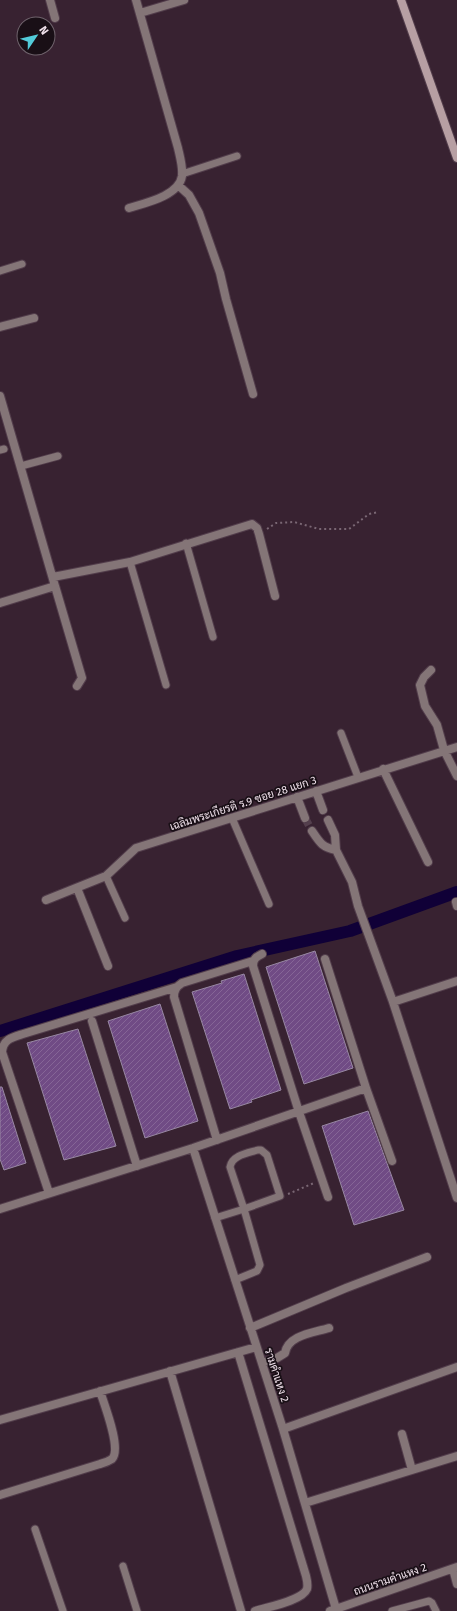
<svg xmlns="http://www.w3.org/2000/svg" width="457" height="1611" viewBox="0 0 457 1611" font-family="'Fira Sans',Sarabun,sans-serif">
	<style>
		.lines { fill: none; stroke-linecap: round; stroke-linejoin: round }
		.canal { stroke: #100037; stroke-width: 12 }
		.building { fill: url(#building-hatch); stroke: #9888a3 }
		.street-tunnel { stroke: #543f4d; stroke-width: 8; stroke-dasharray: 8 4; stroke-linecap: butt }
		.lane-casing { stroke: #523d4b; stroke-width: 9 }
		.street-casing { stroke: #523d4b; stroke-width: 10 }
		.secondary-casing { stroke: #523d4b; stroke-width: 10 }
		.path { stroke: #7a6774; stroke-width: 2; stroke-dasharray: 2 3; stroke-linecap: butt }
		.lane { stroke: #847577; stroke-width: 7 }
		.street { stroke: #847577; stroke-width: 8 }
		.secondary { stroke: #b79fa3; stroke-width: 8 }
		.labels { text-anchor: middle; stroke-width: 3.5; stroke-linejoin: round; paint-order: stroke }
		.street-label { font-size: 11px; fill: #f1e2ec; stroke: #190f16 }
	</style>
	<defs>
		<pattern id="building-hatch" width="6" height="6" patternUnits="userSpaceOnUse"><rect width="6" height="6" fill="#704b85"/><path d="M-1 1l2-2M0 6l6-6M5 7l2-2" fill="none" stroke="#856596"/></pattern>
	</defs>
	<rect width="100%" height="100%" fill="#382231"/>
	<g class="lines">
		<path class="canal" d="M0,1031L237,956L350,931L457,892"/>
	</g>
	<path class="building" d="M315,951L353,1068L304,1084L266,967Z
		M244,974L281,1090L251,1100L252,1102L230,1109L192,992L222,983L221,981Z
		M160,1004L198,1121L145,1138L108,1021Z
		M78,1029L116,1146L64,1160L27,1043Z
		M0,1087H2L26,1163L4,1170L0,1159Z
		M368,1111L404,1210L354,1225L322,1126Z"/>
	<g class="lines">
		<path class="street-tunnel" d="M305,818L312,831"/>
		<defs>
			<path id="lane" d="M182,174L237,156
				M0,271L22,264
				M0,450L4,449
				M21,466L58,456
				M186,543L213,637
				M130,562L166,685
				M341,733L358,777
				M232,818L269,904
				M106,876L125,918
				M258,1150H261L267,1155L280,1196L244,1209L230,1167C232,1155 248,1153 258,1150Z
				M215,1218L244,1209L260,1265L257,1271L235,1280
				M35,1529L63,1611
				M123,1566L137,1611
				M392,1611L429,1601L432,1603L436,1611"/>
			<path id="street" d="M50,0L55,18
				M140,13L184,0
				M178,185L189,195L199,213L220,273L226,299L253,394
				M129,208C145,203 179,196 182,176C183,167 180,157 178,148L136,0
				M0,327L34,318
				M0,396L55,586L0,603
				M53,577L130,562L252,524L257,528L259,534L275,596
				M55,586L82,678L77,686
				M431,670L424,677L420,685L425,706L437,725L444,750L457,776
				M383,769L428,862
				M316,791L323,810
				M297,797L305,818
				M328,820L335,835L336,850L352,882L358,906L393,1002L457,1198
				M312,831C320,843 322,847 336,850
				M77,888L108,966
				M46,900L106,876L136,848L457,747
				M456,902L457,906
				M262,954C256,957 253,959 253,966L299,1112L328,1197
				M393,1002L457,981
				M92,1021L137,1166
				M366,1088L392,1161
				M217,1140L174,997C174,990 176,987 182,983L253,961
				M193,1148L283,1429L336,1609
				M49,1193L2,1052C3,1039 13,1037 23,1034L177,987
				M0,1209L193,1148L366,1088L325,959
				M250,1328L346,1288L427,1257
				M238,1352L306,1576C307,1580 308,1585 307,1589C302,1601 267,1607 255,1611
				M262,1363L277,1358L285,1353C288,1335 313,1333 329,1328
				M170,1371L241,1611
				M0,1420L256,1347
				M283,1429L457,1367
				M402,1434L412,1470
				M0,1495L100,1464C104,1463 109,1461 112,1459C122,1449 104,1404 100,1391
				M305,1503L457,1456
				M453,1569L457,1584
				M330,1611L457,1567"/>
			<path id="secondary" d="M401,0L457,158"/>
		</defs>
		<use href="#lane" class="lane-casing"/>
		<use href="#street" class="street-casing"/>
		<use href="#secondary" class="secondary-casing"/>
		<path class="path" d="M267,529L276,523L294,522L319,529H349L369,514L379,512
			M288,1194L314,1183"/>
		<use href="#lane" class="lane"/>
		<use href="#street" class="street"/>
		<use href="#secondary" class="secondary"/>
	</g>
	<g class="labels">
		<g class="street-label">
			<text transform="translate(243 803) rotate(-18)" y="4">เฉลิมพระเกียรติ ร.9 ซอย 28 แยก 3</text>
			<text transform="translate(277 1375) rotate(72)" y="4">รามคำแหง 2</text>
			<text transform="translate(390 1579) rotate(-19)" y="4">ถนนรามคำแหง 2</text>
		</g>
	</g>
	<g transform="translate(36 36) rotate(55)"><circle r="19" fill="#190f16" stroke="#6f636c"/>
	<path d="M0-3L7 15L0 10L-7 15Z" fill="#52cbd9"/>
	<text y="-6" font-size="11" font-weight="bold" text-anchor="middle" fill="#f1e2ec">N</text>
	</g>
</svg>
